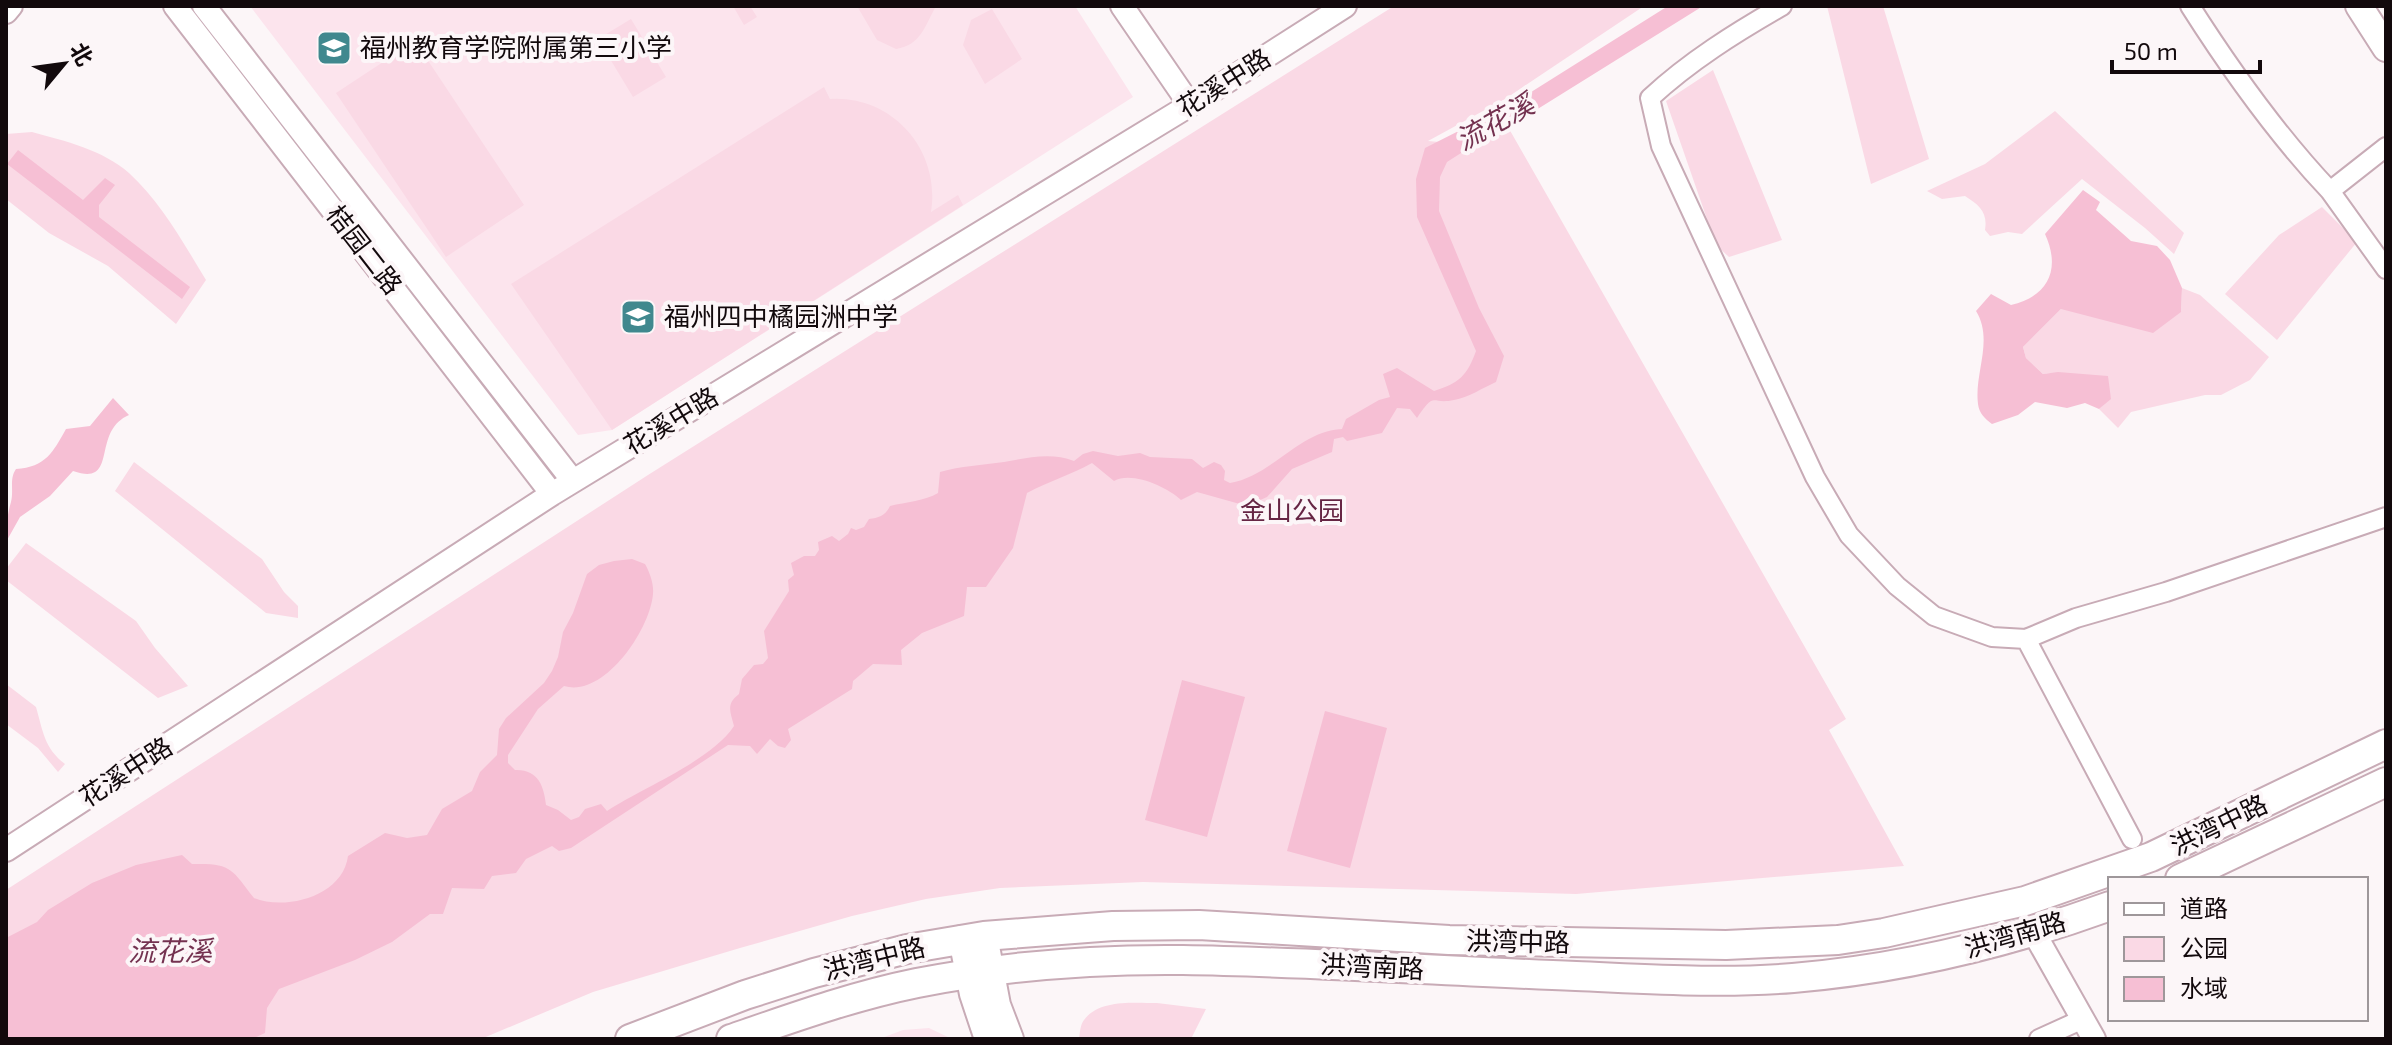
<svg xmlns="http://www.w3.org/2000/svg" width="2392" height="1045" viewBox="0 0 2392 1045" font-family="'Exo 2','Noto Sans SC',sans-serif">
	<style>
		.built { fill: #fce4ed }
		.green { fill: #fad9e5 }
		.water { fill: #f6bfd4 }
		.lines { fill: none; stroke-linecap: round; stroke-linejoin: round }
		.minor-casing { stroke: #c8abb6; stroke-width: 22 }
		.tertiary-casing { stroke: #c8abb6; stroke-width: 26 }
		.secondary-casing { stroke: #c8abb6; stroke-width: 30 }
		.primary-casing { stroke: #c8abb6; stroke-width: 32 }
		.minor { stroke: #fff; stroke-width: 18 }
		.tertiary { stroke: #fff; stroke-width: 22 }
		.secondary { stroke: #fff; stroke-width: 26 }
		.primary { stroke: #fff; stroke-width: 28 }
		.labels { text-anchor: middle; stroke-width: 8; stroke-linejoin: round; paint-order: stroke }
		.poi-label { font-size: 26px; fill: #12090c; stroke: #fcf6f8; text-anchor: start }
		.street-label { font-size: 26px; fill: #12090c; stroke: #fcf6f8 }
		.park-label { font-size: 26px; fill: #662644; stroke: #fcf6f8 }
		.water-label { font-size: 28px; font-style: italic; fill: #743250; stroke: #fcf6f8 }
	</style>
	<rect width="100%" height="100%" fill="#fcf6f8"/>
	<path class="built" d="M250,6H1075L1133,97L612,430L578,435Z
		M929,1028L952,1039H879L903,1030Z"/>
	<path class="green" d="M733,6H750L757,17L744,25Z
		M857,6H936C925,26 921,45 896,49L877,40Z
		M1394,6H1644L1505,99L1428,141L1474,145L1508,127L1846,719L1829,730L1904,866L1576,894L1143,882L1000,888L926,899L852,916L740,948L593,992L481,1039H6V890L648,475Z
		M1827,6H1883L1929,159L1871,184Z
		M992,9L1022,59L985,84L963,45L971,20Z
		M631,19L666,77L633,97L598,39Z
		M415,41L524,205L446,257L336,93Z
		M1713,70L1782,240L1729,257L1716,245L1666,101Z
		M824,87L830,99C893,95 941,151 931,212L958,195L963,205L612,430L511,284Z
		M2055,111L2184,233L2174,254L2145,228L2082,179L2022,234L2008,232L1990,236L1985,230C1988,212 1979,205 1965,196L1942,199L1927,191L1985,164Z
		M32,132C65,141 103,150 129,173C161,202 184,244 206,280L176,324L108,266L49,233L6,199V134Z
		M2322,207L2357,242L2277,340L2225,294L2279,235Z
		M2182,288L2200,295L2269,357L2250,380L2221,395H2205L2131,412L2118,428L2099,409L2111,398C2086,379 2076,370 2043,374L2026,358L2023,347L2061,309L2181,312Z
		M134,462L262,559L284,592L298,606V618L266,613L115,491Z
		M26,543L136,621L155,648L188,686L158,698L6,580V569Z
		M6,684L36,707C43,731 44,748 65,764L58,772L38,748L6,724Z
		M1157,1003L1206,1009L1191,1039H1079C1080,1033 1080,1025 1084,1020C1099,999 1134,1003 1157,1003Z"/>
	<path class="water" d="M1668,6H1703L1520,120L1486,137L1447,162L1440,177L1439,211L1479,308L1504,356L1496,382C1484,387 1468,398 1454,400C1430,405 1436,390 1417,418L1410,409L1397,408L1382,433L1347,441L1343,437L1334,439L1332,452L1292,469L1267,497L1247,506L1197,492L1181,500C1167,487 1132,471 1114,481L1092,463C1071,475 1049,481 1027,493L1013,548L986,587H967L964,616L922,633L901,650L902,665L873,664L853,681L852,689L788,729L791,740L785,748L778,746L770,739L757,754L750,746L728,745L571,848L559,851L552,846L526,859L516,873L492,876L484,889L452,888L443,914H430L392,942L355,960L279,989L267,1008L265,1033L252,1039H6V938L37,922L48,910L92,883L136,865L182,855L192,864C231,863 231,868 254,898C286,911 343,896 348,856L385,833L407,838L427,835L442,809L472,791L480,772L497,755L499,729L506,718L544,683L552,671L558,657L563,632L573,613L587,574L599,565L614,561L632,559L645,564C650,573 654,584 653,594C650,630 604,698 564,686L538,709L508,755V763L515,770C538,769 544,786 546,805L558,810L571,820L579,817L585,809L601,804L607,811C642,788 711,761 734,726C730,711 726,704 739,694L742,679L754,665L763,664L768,658L764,631L789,591L788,580L794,575L791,563L804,556H815L819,550L818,542L832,536L839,541L848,534L851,528L856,530L864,527L869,519C879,518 886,515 890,506C906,502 925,501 938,493L940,472C961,466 982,465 1004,462C1027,458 1051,452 1074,461L1083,454L1093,451L1118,456L1140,453L1150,457L1192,459L1203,468L1214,462L1221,465L1225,471L1224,480L1230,483C1272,476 1299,431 1342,429L1346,419L1379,400L1390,397L1383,374L1397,368L1434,391C1459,383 1467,376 1476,351L1417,217L1416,179L1425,148L1512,104Z
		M18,150L83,200L105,178L115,185L99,205V217L190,287L182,299L7,164Z
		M2083,190L2100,202L2096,210L2131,241L2157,246L2170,260L2182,288L2181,312L2153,333L2061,309L2023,347L2026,358L2043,374L2058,372L2108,376L2111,399L2099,409L2085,403L2067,408L2035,402L2018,415L1992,424C1985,419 1979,413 1978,404C1974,373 1994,340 1976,311L1991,294L2011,305C2049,296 2061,269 2045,234Z
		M113,398L129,415C90,432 120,487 73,471L50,496L20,517L6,542C6,527 7,516 11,502C14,490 9,479 16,469C46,467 53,452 66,429L90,426Z
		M1182,680L1245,697L1207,837L1145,820Z
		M1325,711L1387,728L1350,868L1287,851Z"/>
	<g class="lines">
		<defs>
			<path id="minor" d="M1782,6C1735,33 1690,61 1650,98L1661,146L1815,477L1849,535L1897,586L1934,616L1992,637L2026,639
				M2190,6C2232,72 2276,134 2330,191
				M2386,147L2330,191L2386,269
				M2132,839L2026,639L2076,618L2166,592L2386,517
				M2039,1039L2083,1019"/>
			<path id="tertiary" d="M175,6L552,494
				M204,6L573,481
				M1122,6L1190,105
				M6,12L11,6
				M6,850L552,494L1190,105L1345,6
				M2033,931L2094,1039"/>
			<path id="secondary" d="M2359,6L2386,48
				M984,936L997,1005L1010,1039
				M962,939L973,994L988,1039"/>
			<path id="primary" d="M2180,879L2386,782
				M630,1039L745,995L814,973L907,949L984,936L1113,926L1199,925L1449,940L1726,945L1838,940L1884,933L2025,901L2151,857L2386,744
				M731,1039C792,1018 853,996 917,983C1004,966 1094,959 1183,960C1314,962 1445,971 1576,976C1648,979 1721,984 1793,978C1901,969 2008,943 2110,906"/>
		</defs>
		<use href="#minor" class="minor-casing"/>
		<use href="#tertiary" class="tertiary-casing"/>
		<use href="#secondary" class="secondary-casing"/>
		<use href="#primary" class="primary-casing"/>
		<use href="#minor" class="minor"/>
		<use href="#tertiary" class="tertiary"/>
		<use href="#secondary" class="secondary"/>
		<use href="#primary" class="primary"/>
	</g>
	<defs>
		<symbol id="school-square" viewBox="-11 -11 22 22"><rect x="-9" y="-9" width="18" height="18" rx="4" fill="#40888e" stroke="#fcf6f8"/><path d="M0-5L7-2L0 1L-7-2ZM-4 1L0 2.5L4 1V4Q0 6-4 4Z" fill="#fff"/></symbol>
	</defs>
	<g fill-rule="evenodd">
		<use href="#school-square" x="314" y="28" width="40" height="40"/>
		<use href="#school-square" x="618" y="297" width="40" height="40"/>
	</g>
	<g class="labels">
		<g class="poi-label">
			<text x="360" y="57">福州教育学院附属第三小学</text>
			<text x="664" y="326">福州四中橘园洲中学</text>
		</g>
		<g class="street-label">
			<text transform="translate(1224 83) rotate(-32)" y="9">花溪中路</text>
			<text transform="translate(364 250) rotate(52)" y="9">桔园二路</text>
			<text transform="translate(671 421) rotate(-31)" y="9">花溪中路</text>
			<text transform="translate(126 772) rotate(-33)" y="9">花溪中路</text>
			<text transform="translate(2219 825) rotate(-26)" y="9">洪湾中路</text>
			<text transform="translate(2015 935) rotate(-16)" y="9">洪湾南路</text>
			<text transform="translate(1518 942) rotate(1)" y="9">洪湾中路</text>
			<text transform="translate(874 959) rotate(-14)" y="9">洪湾中路</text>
			<text transform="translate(1372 967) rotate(3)" y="9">洪湾南路</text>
		</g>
		<g class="park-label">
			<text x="1292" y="520">金山公园</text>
		</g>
		<g class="water-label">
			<text transform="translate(1495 122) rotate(-29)" y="10">流花溪</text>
			<text x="170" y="961">流花溪</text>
		</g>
	</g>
	<rect width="2392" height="1045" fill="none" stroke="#12090c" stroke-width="16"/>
	<rect x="2108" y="877" width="260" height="144" fill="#fcf6f8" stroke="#9e979a" stroke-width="2"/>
	<rect x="2124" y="903" width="40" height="12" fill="#ffffff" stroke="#9e979a" stroke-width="2"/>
	<text x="2180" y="917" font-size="24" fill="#12090c">道路</text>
	<rect x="2124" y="937" width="40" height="24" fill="#fad9e5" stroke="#9e979a" stroke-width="2"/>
	<text x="2180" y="957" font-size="24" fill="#12090c">公园</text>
	<rect x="2124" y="977" width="40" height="24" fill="#f6bfd4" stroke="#9e979a" stroke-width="2"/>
	<text x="2180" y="997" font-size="24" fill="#12090c">水域</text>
	<g transform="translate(64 64) rotate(61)" stroke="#fcf6f8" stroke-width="6" paint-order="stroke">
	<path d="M0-6L14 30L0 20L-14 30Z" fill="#12090c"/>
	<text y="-12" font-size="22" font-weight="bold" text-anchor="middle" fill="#12090c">北</text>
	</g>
	<path d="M2112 60v12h148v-12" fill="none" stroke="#12090c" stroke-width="4"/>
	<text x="2124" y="60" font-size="24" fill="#12090c" stroke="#fcf6f8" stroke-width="6" paint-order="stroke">50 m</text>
</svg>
